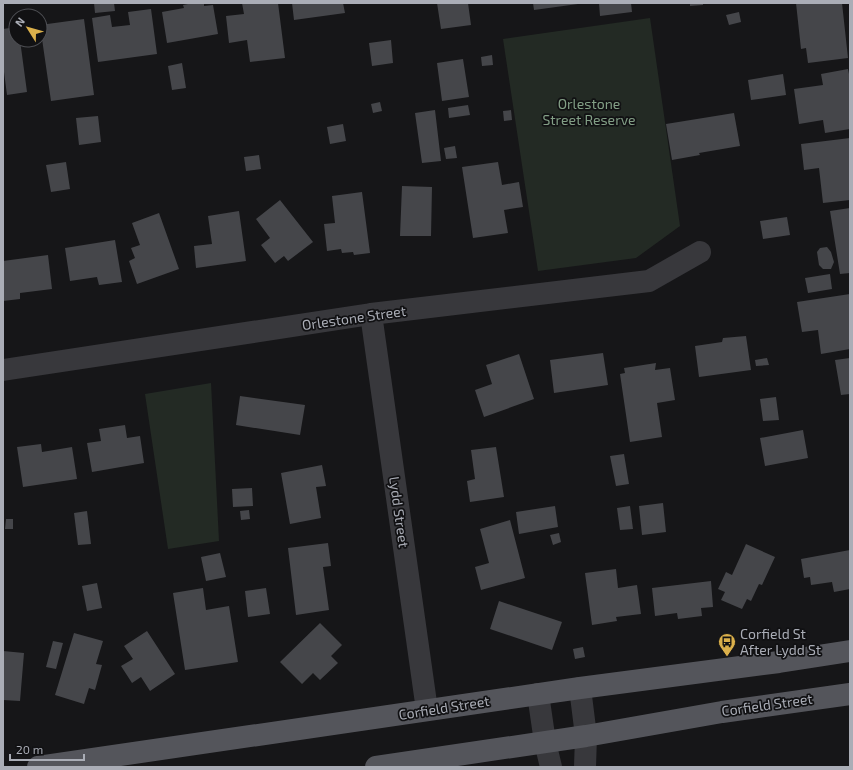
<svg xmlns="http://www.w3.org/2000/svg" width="853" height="770" viewBox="0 0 853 770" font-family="'Exo 2',sans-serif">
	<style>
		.green { fill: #232a24 }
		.building { fill: #45464a }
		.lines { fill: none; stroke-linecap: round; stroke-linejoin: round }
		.minor { stroke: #38383c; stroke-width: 22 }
		.major { stroke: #54555b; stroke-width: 22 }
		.labels { text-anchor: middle; stroke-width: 3.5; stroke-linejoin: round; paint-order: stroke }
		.park-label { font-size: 14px; fill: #839f86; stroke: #111113 }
		.street-label { font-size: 14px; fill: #aaadb6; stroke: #111113 }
		.poi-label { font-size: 14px; fill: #aaadb6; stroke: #111113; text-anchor: start }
	</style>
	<rect width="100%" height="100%" fill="#161618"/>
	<path class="green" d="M650,18L680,226L636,258L538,271L503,39Z
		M211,383L219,541L168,549L145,394Z"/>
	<path class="building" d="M94,3H114L115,11L95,13Z
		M193,3H204V6L213,5L218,34L167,43L162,12L184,8L183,5Z
		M242,3H278L285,58L250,62L247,40L229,43L226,16L244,14Z
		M292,3H343L345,13L294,20Z
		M437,3H468L471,25L441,29Z
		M533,3H578V4L534,10Z
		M599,3H631L632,12L600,16Z
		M690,3H703V5L690,6Z
		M796,3H842L848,58L808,63L806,48L801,49Z
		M151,9L157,54L98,62L92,18L110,15L112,27L130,25L128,12Z
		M739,12L741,22L729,25L726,15Z
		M84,19L94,95L51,101L40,25Z
		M16,27V40H20L27,92L7,95L4,72H3V29Z
		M391,40L393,63L372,66L369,43Z
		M492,55L493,65L482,66L481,57Z
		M463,59L469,97L442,101L437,63Z
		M182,63L186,88L172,90L168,66Z
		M848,69L850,79V129L825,133L823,120L799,124L794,89L823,85L821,74Z
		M783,74L786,95L751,100L748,80Z
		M380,102L382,111L373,113L371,104Z
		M468,105L470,115L449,118L448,108Z
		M435,110L441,161L422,163L415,113Z
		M511,110L512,120L504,121L503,111Z
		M734,113L740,146L699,153L700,155L672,160L666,124Z
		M98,116L101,142L79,145L76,118Z
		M343,124L346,141L330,144L327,127Z
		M850,138V200L823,203L819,168L804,170L801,144Z
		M455,146L457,158L446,159L444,148Z
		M259,155L261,169L246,171L244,157Z
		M66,162L70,189L51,192L46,165Z
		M498,162L502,185L519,182L523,207L504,210L508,233L473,238L462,167Z
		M402,186L432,187L431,236H400Z
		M362,192L370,253L354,255L353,252L342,253L341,249L327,251L324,224L335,223L332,196Z
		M280,200L313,242L288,261L284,256L275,263L261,245L270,238L256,219Z
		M850,208V273L840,274L830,211Z
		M239,211L246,261L196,268L194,246L212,244L208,216Z
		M159,213L179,269L137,284L129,261L135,258L131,248L140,245L132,223Z
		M787,217L790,235L763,239L760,221Z
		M115,240L122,282L99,285L97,277L70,281L65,248Z
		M827,247L831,252L834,262L831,269H823L819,265L817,252L820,248Z
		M48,255L52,289L20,293V299L3,301V261Z
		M830,274L832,289L808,293L805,278Z
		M850,294V349L821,354L818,330L802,332L797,302Z
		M746,336L751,370L699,377L695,346L722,342L723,338Z
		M603,353L608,385L554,393L550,360Z
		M519,354L534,399L484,417L475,390L492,384L486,365Z
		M767,358L769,365L756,366L755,360Z
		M850,358V394L841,395L835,360Z
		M656,363L655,370L670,368L675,400L657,403L662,437L630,442L620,374L625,373L624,368Z
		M240,396L305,405L300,435L236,425Z
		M776,397L779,420L763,421L760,399Z
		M125,425L127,438L140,436L144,463L92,472L87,443L101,441L99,429Z
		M803,430L808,458L765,466L760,438Z
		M41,444L42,452L72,447L77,479L23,487L17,447Z
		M496,447L504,497L470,502L467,481L475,479L471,450Z
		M624,454L629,484L616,486L610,456Z
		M322,465L326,486L316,487L321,518L290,524L281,473Z
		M252,488L253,506L233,507L232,489Z
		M663,503L666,532L642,535L639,506Z
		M555,506L558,527L519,534L516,512Z
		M630,506L633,529L620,530L617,508Z
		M249,510L250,519L241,520L240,511Z
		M87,511L91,544L78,545L74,513Z
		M6,519H13V529H5Z
		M510,520L525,578L481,590L475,567L489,563L480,529Z
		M559,533L561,542L553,545L550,535Z
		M328,543L331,566L323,567L329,610L296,615L288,548Z
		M746,544L775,557L762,585L759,584L751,601L747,599L742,609L721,600L725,592L718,589L726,572L732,575Z
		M850,550V589L834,592L832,582L811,585L810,577L804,578L801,559Z
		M220,553L226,577L206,581L201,557Z
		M616,569L618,588L637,585L641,614L616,617L617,621L592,625L585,573Z
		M711,581L713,607L701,608L702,616L678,619L677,613L655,616L652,588Z
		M97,583L102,608L87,611L82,586Z
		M203,588L206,610L229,606L238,662L185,670L173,593Z
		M266,588L270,614L248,617L245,591Z
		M499,601L562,622L552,650L490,629Z
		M320,623L342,645L331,656L338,663L320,680L313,673L302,684L280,662Z
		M147,631L175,674L150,691L141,677L132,683L121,666L133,659L124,646Z
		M74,633L103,641L96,664L102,665L95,690L89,688L84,704L55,695Z
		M53,641L63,643L56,669L46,667Z
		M583,647L585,657L575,659L573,649Z
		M3,651L24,653L20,701L3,700Z"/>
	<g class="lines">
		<path class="minor" d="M371,314L427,710
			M3,370L371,314L649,281L700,252
			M580,688L586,736L585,767
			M538,694L545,742L551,767"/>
		<path class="major" d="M38,767L580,688L779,662L850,651
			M376,767L586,736L722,712L850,694"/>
	</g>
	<defs>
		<symbol id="bus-pin" viewBox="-11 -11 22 30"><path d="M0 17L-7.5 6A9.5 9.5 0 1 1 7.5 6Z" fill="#dbb04b" stroke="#111113"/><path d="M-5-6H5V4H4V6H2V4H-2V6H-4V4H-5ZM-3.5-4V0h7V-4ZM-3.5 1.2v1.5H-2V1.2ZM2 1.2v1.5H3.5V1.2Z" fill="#111"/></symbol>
	</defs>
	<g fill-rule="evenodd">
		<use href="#bus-pin" x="717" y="632" width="20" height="27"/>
	</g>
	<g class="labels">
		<g class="park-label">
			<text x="589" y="109">Orlestone<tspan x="589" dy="16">Street Reserve</tspan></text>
		</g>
		<g class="street-label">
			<text transform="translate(354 318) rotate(-8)" y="5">Orlestone Street</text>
			<text transform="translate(399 512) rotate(82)" y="5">Lydd Street</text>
			<text transform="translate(767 705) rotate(-8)" y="5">Corfield Street</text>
			<text transform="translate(444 708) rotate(-9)" y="5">Corfield Street</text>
		</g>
		<g class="poi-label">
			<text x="740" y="639">Corfield St<tspan x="740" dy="16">After Lydd St</tspan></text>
		</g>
	</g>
	<rect width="853" height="770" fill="none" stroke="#aaadb6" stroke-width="8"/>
	<g transform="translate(28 28) rotate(307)"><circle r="19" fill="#111113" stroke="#4e4f54"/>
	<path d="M0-3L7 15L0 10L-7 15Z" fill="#dbb04b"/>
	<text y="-6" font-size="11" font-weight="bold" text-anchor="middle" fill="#aaadb6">N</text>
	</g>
	<path d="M10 754v6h74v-6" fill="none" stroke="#aaadb6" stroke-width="2"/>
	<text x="16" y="754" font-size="12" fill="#aaadb6" stroke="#111113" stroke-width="3" paint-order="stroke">20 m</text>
</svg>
